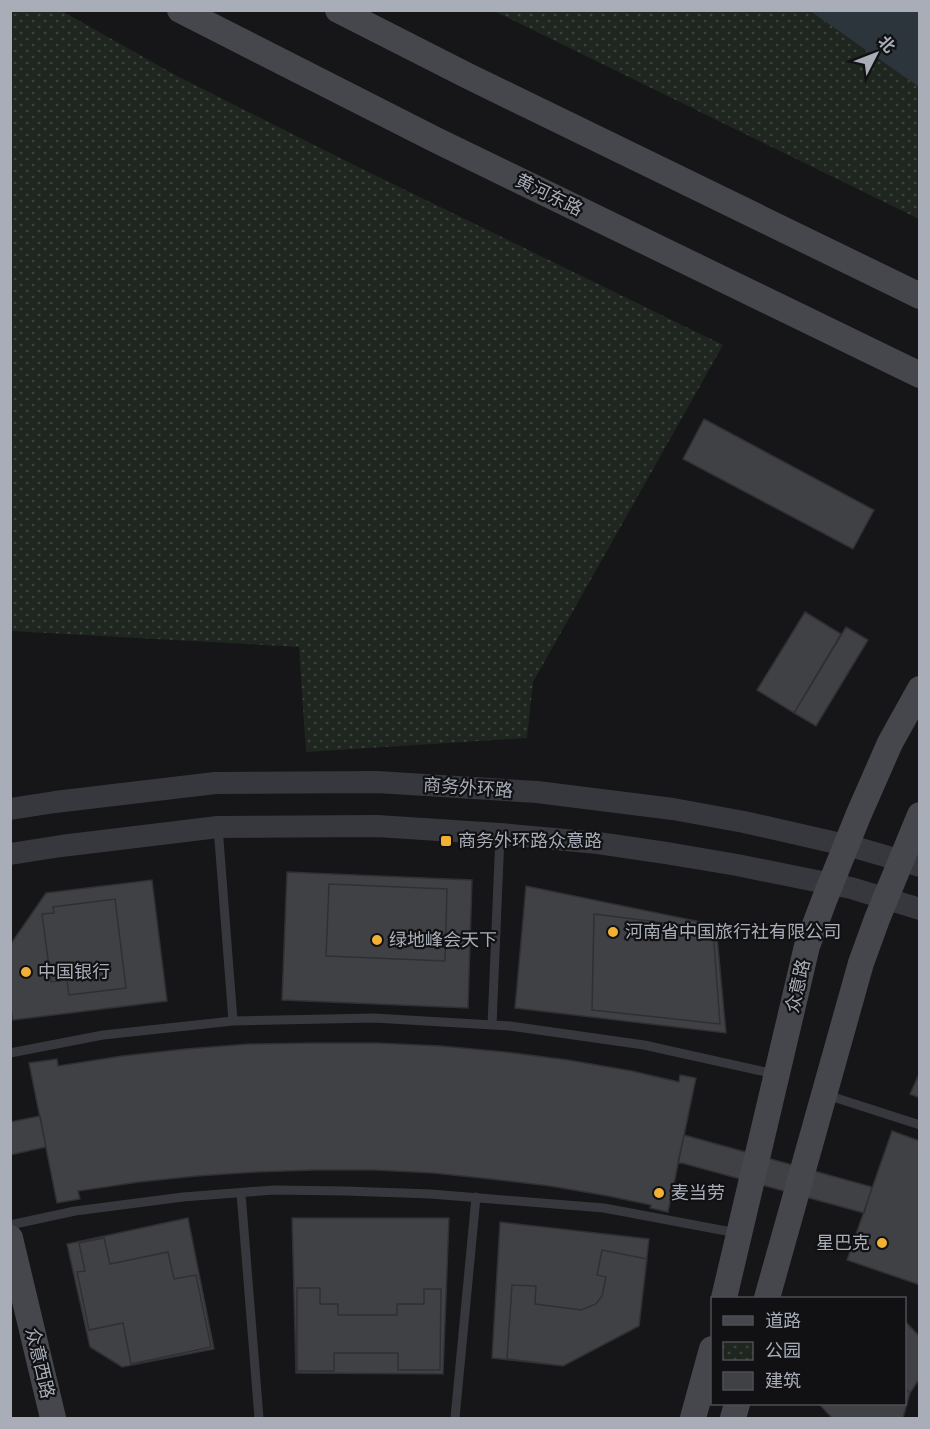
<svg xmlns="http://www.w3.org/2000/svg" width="930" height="1429" viewBox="0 0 930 1429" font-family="Lato,'Noto Sans SC',sans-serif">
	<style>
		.park { fill: url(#park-dots) }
		.water { fill: #2c353c }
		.building { fill: #404145; stroke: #303034; stroke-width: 1.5 }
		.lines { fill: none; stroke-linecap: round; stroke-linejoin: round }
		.service { stroke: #37383d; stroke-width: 9 }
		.tertiary { stroke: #37383d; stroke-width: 22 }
		.secondary { stroke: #45474d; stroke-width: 26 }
		.poi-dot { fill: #f2b134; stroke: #111113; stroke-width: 2 }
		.labels { text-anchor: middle; stroke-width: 4.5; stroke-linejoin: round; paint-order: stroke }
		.street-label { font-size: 18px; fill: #a8adb8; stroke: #111113 }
		.poi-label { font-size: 18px; fill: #a8adb8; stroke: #111113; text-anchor: start }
	</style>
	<defs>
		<pattern id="park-dots" width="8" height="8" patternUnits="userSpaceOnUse" patternTransform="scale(1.5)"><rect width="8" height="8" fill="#1e261f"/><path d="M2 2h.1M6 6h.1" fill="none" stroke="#3c433d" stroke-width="1.8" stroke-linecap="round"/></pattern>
	</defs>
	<rect width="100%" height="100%" fill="#161618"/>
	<path class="park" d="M10,11H62L177,76L346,161L723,345L533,682L527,738L306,752L299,647L11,631Z
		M494,11H810L919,87V219Z"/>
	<path class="water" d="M810,11H919V87Z"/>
	<path class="building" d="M704,419L874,510L853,549L683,459Z
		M805,612L841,634L794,713L757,690Z
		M846,627L868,640L816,726L794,713Z
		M287,872L472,880L468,1008L282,1000Z
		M152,880L167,1001L13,1020L10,1004V945L46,893Z
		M329,884L447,889L445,961L326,956Z
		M526,886L716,925L726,1033L515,1008Z
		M115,899L126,988L69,995L67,980L51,982L42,914L54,913L53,907Z
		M594,914L713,929L720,1024L592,1010Z
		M313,1043H377L441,1046L505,1052L568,1060L632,1071L679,1082L680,1075L696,1078L668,1212L650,1208L651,1205L608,1196L550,1186L491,1179L433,1173L374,1170H315L256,1172L197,1176L139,1182L78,1191L80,1199L57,1203L29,1063L57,1059L58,1066L122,1056L185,1049L249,1044Z
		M920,1072V1098L910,1094Z
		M40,1116L46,1147L10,1155V1122Z
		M892,1131L920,1141V1285L847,1260Z
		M684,1135L872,1187L864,1213L678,1162Z
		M188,1218L214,1349L122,1367L90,1347L67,1244Z
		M292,1218H449L443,1374L296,1373Z
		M500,1222L649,1239L639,1326L563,1366L492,1358Z
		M104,1238L110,1264L168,1252L174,1279L196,1275L211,1347L131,1364L123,1323L89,1330L77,1272L85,1271L79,1243Z
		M602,1250L647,1259L639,1326L563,1366L507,1359L512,1285L536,1286L535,1304L581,1310L596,1304L602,1296L606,1277L597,1275Z
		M297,1288H320V1304H338V1315H397V1304H424V1289H441L440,1370H398V1353H334V1371H297Z
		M904,1320L920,1337V1378L910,1393L903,1418H832L819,1404H904Z
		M904,1387L910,1393L903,1418H832L819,1404H904Z"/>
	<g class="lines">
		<path class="service" d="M218,827L233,1021
			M492,1025L500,835
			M10,1053L103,1035L233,1021L374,1018L510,1026L644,1045L775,1074
			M827,1095L920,1125
			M241,1193L259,1418
			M10,1225L75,1211L183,1197L274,1190L346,1191L431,1194L604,1208L737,1233
			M455,1418L476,1197"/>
		<path class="tertiary" d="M10,809L55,802L215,783L377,782L537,792L673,809L744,822L854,847L920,866
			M10,854L61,846L218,827L377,826L500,834L598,843L666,853L737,865L851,888L920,909"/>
		<path class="secondary" d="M180,10L436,140L920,375
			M338,10L468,76L920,296
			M10,1238L53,1418
			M724,1298L807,946L825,898L858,816L890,743L920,689
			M767,1298L861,963L877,919L920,815
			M693,1418L712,1349
			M733,1418L737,1404"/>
	</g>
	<g class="poi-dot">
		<rect x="440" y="835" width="12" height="12" rx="3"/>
		<circle cx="613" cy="932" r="6"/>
		<circle cx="377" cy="940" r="6"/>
		<circle cx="26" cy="972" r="6"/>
		<circle cx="659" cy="1193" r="6"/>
		<circle cx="882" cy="1243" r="6"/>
	</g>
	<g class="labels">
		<g class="street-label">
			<text transform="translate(549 195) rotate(26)" y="6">黄河东路</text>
			<text transform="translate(468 788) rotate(4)" y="6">商务外环路</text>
			<text transform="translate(798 986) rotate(-77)" y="6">众意路</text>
			<text transform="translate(40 1363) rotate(77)" y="6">众意西路</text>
		</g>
		<g class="poi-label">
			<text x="458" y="847">商务外环路众意路</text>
			<text x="625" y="938">河南省中国旅行社有限公司</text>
			<text x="389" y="946">绿地峰会天下</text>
			<text x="38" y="978">中国银行</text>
			<text x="671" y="1199">麦当劳</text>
			<text x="870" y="1249" text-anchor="end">星巴克</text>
		</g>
	</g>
	<rect width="930" height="1429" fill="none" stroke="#a8adb8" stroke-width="24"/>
	<rect x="711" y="1297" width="195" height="108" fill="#111113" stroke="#4d4f55" stroke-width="1.5"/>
	<rect x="723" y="1316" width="30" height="9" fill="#45474d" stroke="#4d4f55" stroke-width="1.5"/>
	<text x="765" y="1327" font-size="18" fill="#a8adb8">道路</text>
	<rect x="723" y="1342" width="30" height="18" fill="url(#park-dots)" stroke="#4d4f55" stroke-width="1.5"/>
	<text x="765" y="1357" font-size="18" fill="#a8adb8">公园</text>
	<rect x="723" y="1372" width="30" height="18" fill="#404145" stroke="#4d4f55" stroke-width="1.5"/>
	<text x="765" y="1387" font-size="18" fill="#a8adb8">建筑</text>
	<g transform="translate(876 54) rotate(48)" stroke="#111113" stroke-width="4.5" paint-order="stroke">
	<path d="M0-4.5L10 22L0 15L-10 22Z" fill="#a8adb8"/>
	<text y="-9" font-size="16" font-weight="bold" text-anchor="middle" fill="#a8adb8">北</text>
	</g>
</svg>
